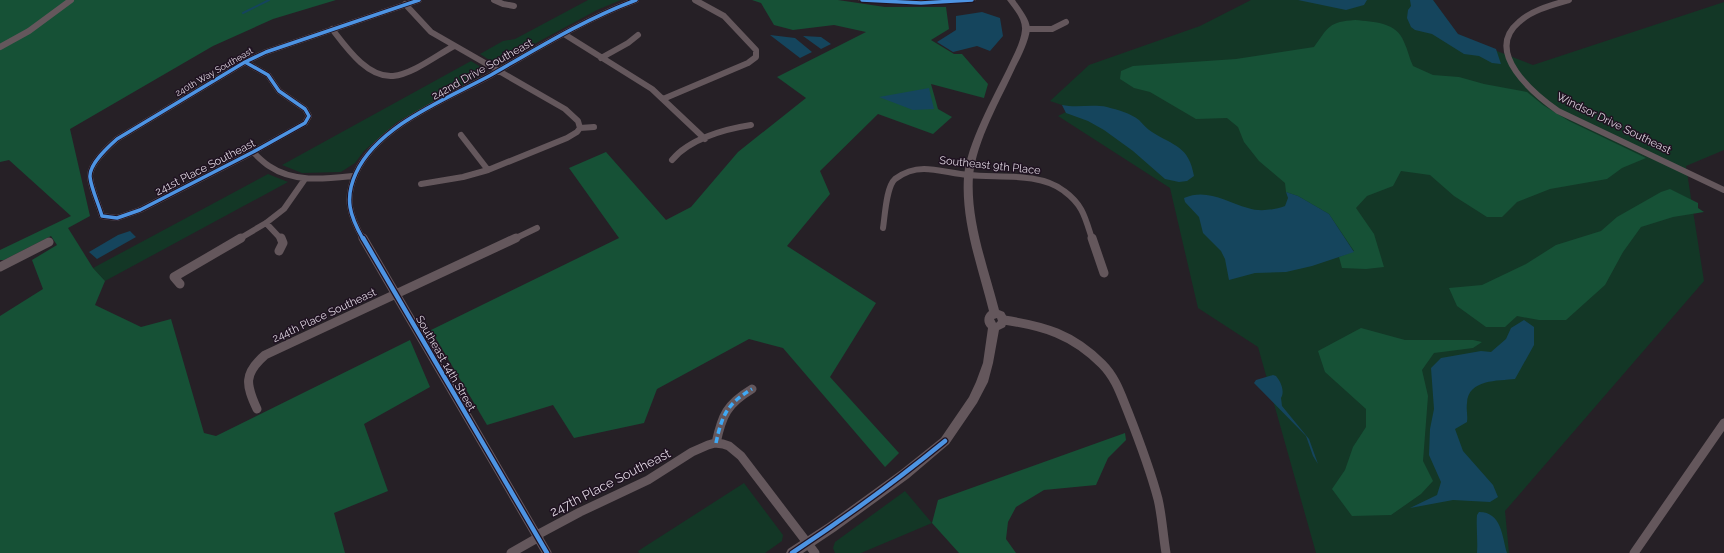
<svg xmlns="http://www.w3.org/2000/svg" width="1724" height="553" viewBox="0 0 1724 553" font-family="Raleway,sans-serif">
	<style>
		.green { fill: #133726 }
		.forest { fill: #165136 }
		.water { fill: #15455d }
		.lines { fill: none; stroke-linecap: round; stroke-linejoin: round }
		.stream { stroke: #15455d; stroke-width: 2 }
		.minor-far1 { stroke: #64575c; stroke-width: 6 }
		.minor { stroke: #64575c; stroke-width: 9 }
		.tertiary { fill: #64575c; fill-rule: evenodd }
		.quiet { stroke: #3fa9f5; stroke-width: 3.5; stroke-dasharray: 6 3.5; stroke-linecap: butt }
		.cycleway-far1-casing { stroke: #1f1221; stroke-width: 5.5 }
		.cycleway-casing { stroke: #1f1221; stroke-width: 7 }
		.cycleway-far1 { stroke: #4d94e3; stroke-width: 3.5 }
		.cycleway { stroke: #4d94e3; stroke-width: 4.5 }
		.labels { text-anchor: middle; stroke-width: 3; stroke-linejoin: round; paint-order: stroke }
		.far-street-label { font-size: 9px; fill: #ded5e0; stroke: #1f1221 }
		.street-label { font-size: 11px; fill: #ded5e0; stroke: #1f1221 }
		.near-street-label { font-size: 13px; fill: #ded5e0; stroke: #1f1221 }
	</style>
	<rect width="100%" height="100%" fill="#262026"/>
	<path class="green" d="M588,0H621L597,10L503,61L494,63L480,54L503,41L515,39Z
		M1251,0H1433L1458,36L1533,65L1724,2V150L1686,166L1704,281L1505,511L1509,553H1316L1258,347L1198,308L1170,188L1058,116L1066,112L1062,105L1050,101L1089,65L1200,26Z
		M471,61L484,69L480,76L397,122L364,151L355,163L341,172L302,173L282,165Z
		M268,174L288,182L105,281L93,268Z
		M744,483L783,535L782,541L765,553H639L638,551Z
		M905,491L932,523L861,553H835L833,548L835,542Z"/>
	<path class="forest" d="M0,0H336L273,19L213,46L70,129L90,216L68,228L93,268L105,281L95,305L141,327L171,319L204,433L216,436L410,340L430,387L364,424L388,491L334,513L345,553H0V316L43,289L32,260L57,245L51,236L4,260H0V250L71,216L9,160L0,162Z
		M752,0H838L885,7H946L949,29L931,40L954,54H962L988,84L984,98L931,84L938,109L952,117L933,134L878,114L820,171L830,194L787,246L876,303L830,377L899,453L885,467L783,348L749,339L657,389L644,423L574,438L553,405L487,425L431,330L619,238L569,168L606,152L666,220L691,207L738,152L806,98L777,77L866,32L834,25L793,30L774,25L761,3Z
		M1355,20C1374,22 1397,22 1404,42C1408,50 1409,58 1413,66L1433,75L1459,77L1484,84L1527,92L1543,105L1569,121L1646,158L1622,168L1607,179L1550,189L1517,202L1502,217H1487L1454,196L1430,175L1401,171L1393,186L1367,196L1356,208L1374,234L1384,267L1366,269L1342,268L1339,257L1354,251L1329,214L1298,196L1286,192L1285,183L1259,161L1244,142L1238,127L1227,118L1196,119L1150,92L1134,88L1120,79L1121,71L1133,66L1236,59L1314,47C1329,26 1329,22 1355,20Z
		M1670,189L1698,203V208L1704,212L1673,217L1641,227L1623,252L1605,285L1566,320H1539L1517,316L1505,327H1486L1457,306L1449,288L1482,285L1526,264L1556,245L1601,231L1617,217L1661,192Z
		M1361,328L1405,340H1473L1482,342L1473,348L1434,353L1422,370L1428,396L1423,461L1433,481L1421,494L1391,515L1352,516L1332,489L1345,470L1353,447L1366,427V409L1325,372L1318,351Z
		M1125,433L1126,440L1108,458L1096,485L1044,490L1016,507L1008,522L1006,539L1016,553H959L932,523L938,500Z"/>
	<path class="water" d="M1298,0H1367L1364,5L1346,10Z
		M1410,0H1433L1458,34L1496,49L1501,64L1492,63L1479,56L1464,54L1432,34L1415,30L1411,27L1407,18L1408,10L1411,6Z
		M982,12L1000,18L1003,36L990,51L977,46L953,52L937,42L956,30V16Z
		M770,35L795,38L812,52L800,58Z
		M803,36L821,37L831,44L821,49Z
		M929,88L934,109L913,110L879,97Z
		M1062,105C1077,108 1092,104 1107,107C1118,110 1130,113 1139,120C1143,124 1147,129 1152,132C1174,146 1189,146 1194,176L1187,181L1179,182L1165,179L1133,151L1104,130L1088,121L1066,113Z
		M1286,192L1298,196L1329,214L1354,252L1312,266L1286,272L1255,273L1229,280L1225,259L1221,251L1203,233L1199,217L1185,202L1184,198C1207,188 1226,202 1248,208C1259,212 1274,210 1285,206L1288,198Z
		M130,231L136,237L97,259L89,252L118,235Z
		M1524,320L1534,327V345L1515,379C1498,381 1468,379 1467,403C1466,410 1468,415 1467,422L1455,429L1463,451L1493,485L1498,497L1490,502L1453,500L1410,508L1437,495L1441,482L1429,455L1430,429L1434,409L1431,368L1441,358L1481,351L1491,352L1506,339L1511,328Z
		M1273,375L1276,376C1281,382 1285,391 1281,398L1282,406L1309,439L1318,464L1313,456L1306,436L1254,383L1256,380Z
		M1479,512C1502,512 1502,537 1507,553H1477C1478,540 1476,528 1477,515Z"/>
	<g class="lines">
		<path class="stream" d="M243,13L269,0"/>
		<path class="minor-far1" d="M494,0L503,4L514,6
			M1569,0C1552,5 1532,10 1519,22C1483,52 1534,94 1558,111L1724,190
			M405,4L431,32L565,109L578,121L580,128
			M332,29C346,47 367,78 393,76C413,74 437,55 454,46
			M1026,29H1052L1066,22
			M564,34L652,89L705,139
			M0,47L29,31L71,0
			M601,58L628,43L638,35
			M245,62L268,75L279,91L305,109L309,116L305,123L253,152L140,210L117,218L102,216C99,205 91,188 90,177C89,164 108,147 117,139Z
			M245,62L266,52L419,0
			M663,99L748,63L756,57V50L724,16L695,0
			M461,135L488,170
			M253,152C258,157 263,162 269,166C294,183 325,179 353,176
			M672,160C689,139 725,129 751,125
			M421,184L463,177L488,170L567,138L577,132L580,128L594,127
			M266,223L281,239
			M883,228C885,216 886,187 895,179C903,173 914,169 924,169C938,169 954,174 969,175C998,178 1040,172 1064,191C1083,205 1085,217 1092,239
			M239,239L266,223L284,209L305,179
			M363,239C350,216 344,199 356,173C378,125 447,99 491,75C538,48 585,19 636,0
			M514,239L537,228"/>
		<path class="minor" d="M363,238L547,553
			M1092,238L1104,273
			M279,251L283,243L281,238
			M0,267L49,242
			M180,284L174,277L241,238
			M1004,320C1044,326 1072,334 1102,364C1116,378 1121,395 1128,412C1139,440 1150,469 1158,499C1162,516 1163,535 1166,553
			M257,409C246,385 243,374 265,355L516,238
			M716,443C722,415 727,404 752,389
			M537,535L580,512L648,480L692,452L708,445L715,443L723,444L729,446L741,456L815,553
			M511,553L539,537
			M1634,553L1724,423"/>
		<path class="tertiary" d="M858,0H976L972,2L921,5L862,2Z
			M1007,0H1015C1020,8 1030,19 1030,29C1029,40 1021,57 1016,66C1001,99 976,141 973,176C970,221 988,267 999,310L1004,312L1008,319L1005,327L999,330L993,363L988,382L977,403L949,444L909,478L836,531L803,553H786L788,549L828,523L901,470L941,438L969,397L976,382L983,363L988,328C983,323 983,316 989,311C978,267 961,222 964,177C967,143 993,98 1008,67C1013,56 1021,42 1022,30C1023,19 1013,8 1007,0ZM997,318L998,321L996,323L994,319Z"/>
		<path class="quiet" d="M716,443C722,415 727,404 752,389"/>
		<defs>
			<path id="cycleway-far1" d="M862,0L921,3L972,0
				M245,62L268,75L279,91L305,109L309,116L305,123L253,152L140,210L117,218L102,216C99,205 91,188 90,177C89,164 108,147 117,139Z
				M245,62L266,52L419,0
				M363,239C350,216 344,199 356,173C378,125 447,99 491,75C538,48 585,19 636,0"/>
			<path id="cycleway" d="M363,238L547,553
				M792,553C845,518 896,481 945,441"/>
		</defs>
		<use href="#cycleway-far1" class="cycleway-far1-casing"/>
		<use href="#cycleway" class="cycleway-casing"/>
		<use href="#cycleway-far1" class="cycleway-far1"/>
		<use href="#cycleway" class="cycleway"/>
	</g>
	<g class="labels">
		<g class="far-street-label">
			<text transform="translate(214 72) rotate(-30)" y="3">240th Way Southeast</text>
		</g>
		<g class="street-label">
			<text transform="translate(482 69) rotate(-29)" y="4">242nd Drive Southeast</text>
			<text transform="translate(1614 123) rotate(26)" y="4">Windsor Drive Southeast</text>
			<text transform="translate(990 165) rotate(6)" y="4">Southeast 9th Place</text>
			<text transform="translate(205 167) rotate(-27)" y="4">241st Place Southeast</text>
			<text transform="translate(324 315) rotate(-25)" y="4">244th Place Southeast</text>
			<text transform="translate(446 363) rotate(60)" y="4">Southeast 14th Street</text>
		</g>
		<g class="near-street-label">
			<text transform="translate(610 482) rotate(-27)" y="5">247th Place Southeast</text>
		</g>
	</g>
</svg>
